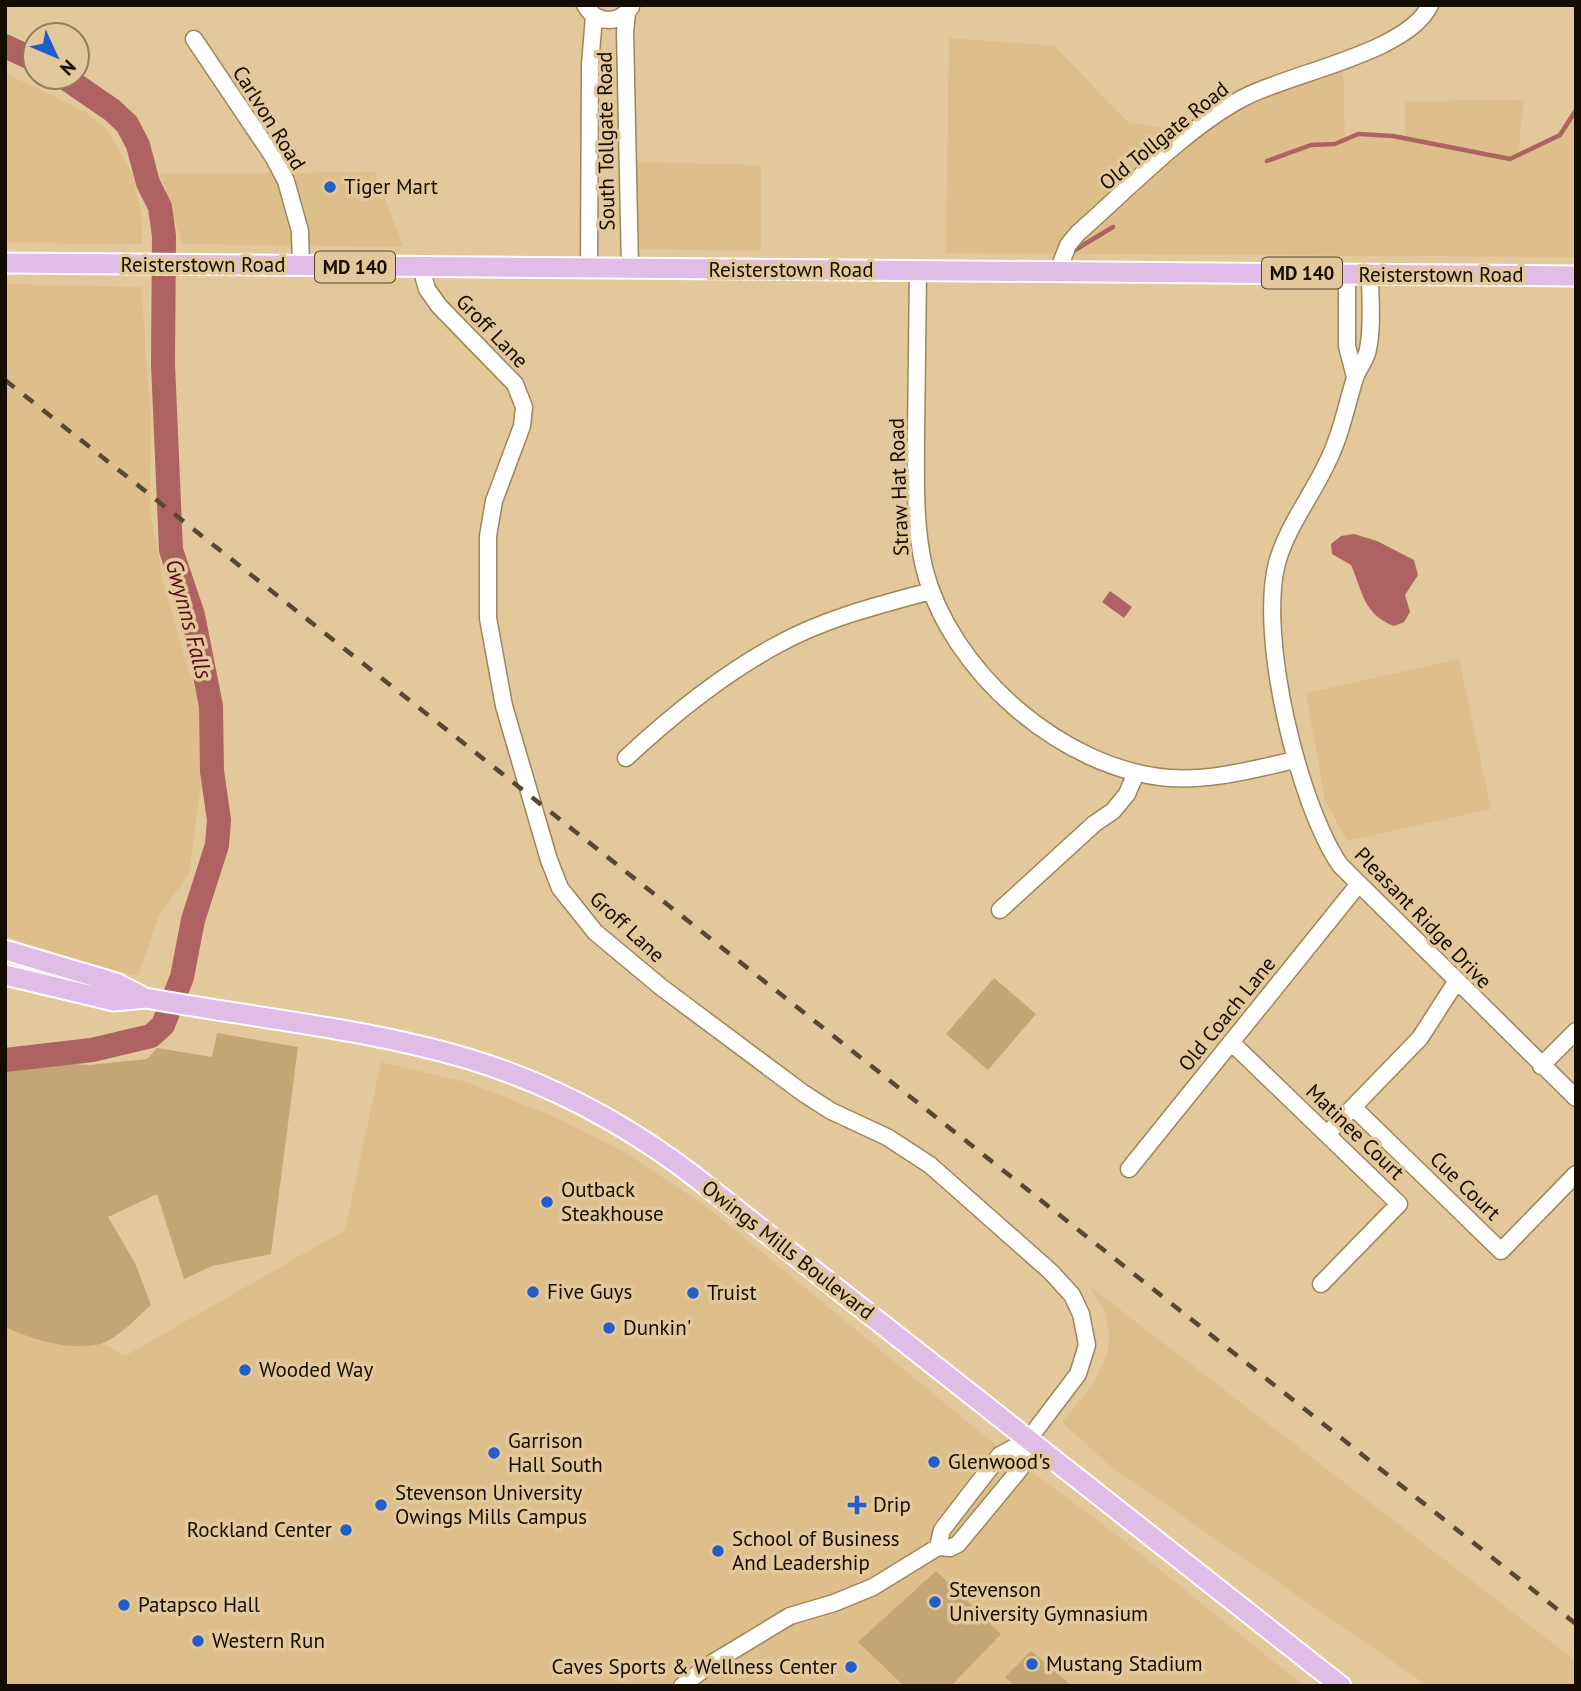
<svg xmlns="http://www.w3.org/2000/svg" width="1581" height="1691" viewBox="0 0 1581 1691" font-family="'PT Sans',sans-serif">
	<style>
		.built { fill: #debf8b }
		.green { fill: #c3a673 }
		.water { fill: #ae6362 }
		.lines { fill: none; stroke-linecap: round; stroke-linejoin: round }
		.stream { stroke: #ae6362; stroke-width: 4.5 }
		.river { stroke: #ae6362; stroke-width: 24 }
		.minor-casing { stroke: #9e865a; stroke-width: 19 }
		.major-casing { stroke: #fff; stroke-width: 23 }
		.minor { stroke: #fff; stroke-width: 16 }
		.major { stroke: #e0bce7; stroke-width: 19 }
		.rail { stroke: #564831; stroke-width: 4.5; stroke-dasharray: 12 12; stroke-linecap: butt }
		.poi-dot { fill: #215eca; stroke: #e2c89b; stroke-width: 2.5 }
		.labels { text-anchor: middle; stroke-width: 7; stroke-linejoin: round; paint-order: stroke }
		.shield { fill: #e2c89b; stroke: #52442e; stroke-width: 2 }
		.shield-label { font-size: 19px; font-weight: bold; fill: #150c00 }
		.street-label { font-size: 21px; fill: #150c00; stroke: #e2c89b }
		.poi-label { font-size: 21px; fill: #150c00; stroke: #e2c89b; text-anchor: start }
		.water-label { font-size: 23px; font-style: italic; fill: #530b13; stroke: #e2c89b }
	</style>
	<rect width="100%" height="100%" fill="#e2c89b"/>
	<path class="built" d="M949,38L1054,46L1129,123L1171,129L1209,130L1244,103L1343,65L1345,138L1405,136V101L1524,100L1518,154H1524L1560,135L1576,110V257L946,253Z
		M5,73L84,111L107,129L132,173L142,219V244L5,243Z
		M636,162L761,165V251L641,249L638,243Z
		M375,172L403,245L399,247L182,244L161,174Z
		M5,284L141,287L151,419L150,511L165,590L199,704L202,739V777L189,873L158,918L138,976L72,959L5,936Z
		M1459,659L1491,809L1347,841L1325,800L1306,693Z
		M381,1062L466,1082L555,1117L623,1151L707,1207L987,1438L1118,1536L1304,1686H5V1327L62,1345L102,1343L125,1356L345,1230Z
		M1088,1285L1576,1661V1686H1428L1110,1466L1062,1422L1093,1384L1107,1355L1109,1336L1106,1312Z"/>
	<path class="green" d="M994,978L1036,1014L988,1070L946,1034Z
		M217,1033L298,1047L271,1254L212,1266L184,1279L157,1194L108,1217L135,1263L151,1305C137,1317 121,1336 103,1343C75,1353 30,1339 5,1327V1060L90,1065L147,1059L157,1048L212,1057Z
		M936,1571L1001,1634L951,1686H904L858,1642Z
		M1031,1651L1072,1686H1014L1005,1677Z"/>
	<path class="water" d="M1354,534L1377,541L1414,560L1418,575L1405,595L1410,612L1404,622L1394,626C1363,614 1363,592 1351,565L1332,554L1331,544L1341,536Z
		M1110,591L1132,607L1124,618L1102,602Z"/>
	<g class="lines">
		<path class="stream" d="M1267,161L1311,145L1335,144L1358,134L1393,136L1510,159L1560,135L1576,110
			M1075,250L1113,227"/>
		<path class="river" d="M5,46L35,60
			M5,1060L92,1050L151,1036L163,1025L182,977L193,920L217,845L219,820L212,771L211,706L193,615L171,550L163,364L164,236L160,207L148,183L138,145L127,124L112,110L64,77"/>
		<defs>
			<path id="minor" d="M585,5C596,24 619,25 631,7
				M627,13L625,32L630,269
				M194,39L274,158L286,181L300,231L301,266
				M421,268L427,289L439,306L515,384L524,407L522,426L494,501L488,536V618L504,706L549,860L560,888L595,932L661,987L803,1093L831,1111L887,1137L930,1165L1051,1272L1072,1295L1081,1314L1087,1345L1078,1374L1028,1440L1020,1469L958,1544L950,1548L938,1547L873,1587L834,1603L790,1616L709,1665L682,1686
				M589,269L590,65L594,16
				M918,271C917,326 917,380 916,435C916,478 914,524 924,567C949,671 1063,770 1170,778C1212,781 1254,769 1295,760
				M1058,271L1068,245L1078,233C1127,190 1186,128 1243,98C1289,73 1408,53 1430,5
				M1347,274V346L1355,377
				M1370,274C1370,298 1373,325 1368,349C1367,359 1358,368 1355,378C1346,407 1341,435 1327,463C1311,497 1287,527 1277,563C1258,636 1298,803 1340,865L1576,1098
				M626,758C671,716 720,676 775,646C823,619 878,605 931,591
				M1000,910L1094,824L1113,811L1127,794L1136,773
				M1231,1042L1399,1204L1321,1284
				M1541,1066L1576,1031
				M1353,1107L1501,1251L1576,1174
				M1327,1134L1420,1038L1456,982
				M1129,1169L1358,885
				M938,1547L942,1530L1000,1455L1028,1440"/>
			<path id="major" d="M5,263L1576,276
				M5,950L116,983L145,998
				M5,975L114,1001L146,998C253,1018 365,1028 469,1059C551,1084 626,1124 694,1176L1341,1686"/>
		</defs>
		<use href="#minor" class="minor-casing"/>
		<use href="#major" class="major-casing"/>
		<use href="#minor" class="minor"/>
		<use href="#major" class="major"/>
		<path class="rail" d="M5,380L1576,1624"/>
	</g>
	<g class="poi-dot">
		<circle cx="330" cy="187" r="7"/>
		<circle cx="547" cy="1202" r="7"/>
		<circle cx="533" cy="1292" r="7"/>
		<circle cx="693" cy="1293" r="7"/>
		<circle cx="609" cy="1328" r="7"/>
		<circle cx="245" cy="1370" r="7"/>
		<circle cx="494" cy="1453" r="7"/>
		<circle cx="934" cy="1462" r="7"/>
		<circle cx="381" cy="1505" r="7"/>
		<path d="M853.5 1494.5h7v7h7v7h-7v7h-7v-7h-7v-7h7z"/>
		<circle cx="346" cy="1530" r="7"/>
		<circle cx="718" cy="1551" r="7"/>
		<circle cx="935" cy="1602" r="7"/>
		<circle cx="124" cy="1605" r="7"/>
		<circle cx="198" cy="1641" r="7"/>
		<circle cx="1032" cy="1664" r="7"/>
		<circle cx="851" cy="1667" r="7"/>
	</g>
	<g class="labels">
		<g class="shield">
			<rect x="315" y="251.5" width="80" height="31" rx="5"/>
			<rect x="1262" y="257.5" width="80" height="31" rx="5"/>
		</g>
		<g class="shield-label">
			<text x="355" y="274">MD 140</text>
			<text x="1302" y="280">MD 140</text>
		</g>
		<g class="street-label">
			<text transform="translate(269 118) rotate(58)" y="7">Carlvon Road</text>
			<text transform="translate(1164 136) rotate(-39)" y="7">Old Tollgate Road</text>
			<text transform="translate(606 141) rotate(-91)" y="7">South Tollgate Road</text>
			<text x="203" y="272">Reisterstown Road</text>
			<text x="791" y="277">Reisterstown Road</text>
			<text x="1441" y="282">Reisterstown Road</text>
			<text transform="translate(492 331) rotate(46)" y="7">Groff Lane</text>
			<text transform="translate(899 487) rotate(-92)" y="7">Straw Hat Road</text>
			<text transform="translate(1423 918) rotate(46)" y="7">Pleasant Ridge Drive</text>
			<text transform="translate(627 927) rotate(43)" y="7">Groff Lane</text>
			<text transform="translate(1227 1014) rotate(-51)" y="7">Old Coach Lane</text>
			<text transform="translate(1355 1132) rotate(44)" y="7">Matinee Court</text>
			<text transform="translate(1465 1186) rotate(44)" y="7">Cue Court</text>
			<text transform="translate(788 1250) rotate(38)" y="7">Owings Mills Boulevard</text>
		</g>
		<g class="poi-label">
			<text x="344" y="194">Tiger Mart</text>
			<text x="561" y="1197">Outback<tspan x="561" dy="24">Steakhouse</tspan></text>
			<text x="547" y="1299">Five Guys</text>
			<text x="707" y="1300">Truist</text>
			<text x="623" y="1335">Dunkin'</text>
			<text x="259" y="1377">Wooded Way</text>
			<text x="508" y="1448">Garrison<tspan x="508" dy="24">Hall South</tspan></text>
			<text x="948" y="1469">Glenwood's</text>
			<text x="395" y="1500">Stevenson University<tspan x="395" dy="24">Owings Mills Campus</tspan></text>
			<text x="873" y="1512">Drip</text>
			<text x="332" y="1537" text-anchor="end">Rockland Center</text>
			<text x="732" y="1546">School of Business<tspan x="732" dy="24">And Leadership</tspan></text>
			<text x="949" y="1597">Stevenson<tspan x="949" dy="24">University Gymnasium</tspan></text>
			<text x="138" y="1612">Patapsco Hall</text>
			<text x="212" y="1648">Western Run</text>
			<text x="1046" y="1671">Mustang Stadium</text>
			<text x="837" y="1674" text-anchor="end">Caves Sports &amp; Wellness Center</text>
		</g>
		<g class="water-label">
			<text transform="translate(189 619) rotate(75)" y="8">Gwynns Falls</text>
		</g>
	</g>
	<rect width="1581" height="1691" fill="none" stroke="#150c00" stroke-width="14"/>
	<g transform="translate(56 56) rotate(134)"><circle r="33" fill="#e2c89b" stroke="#907d5d" stroke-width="2"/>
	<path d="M0-5L12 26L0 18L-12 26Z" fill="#215eca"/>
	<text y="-10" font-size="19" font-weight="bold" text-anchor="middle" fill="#150c00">N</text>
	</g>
</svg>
